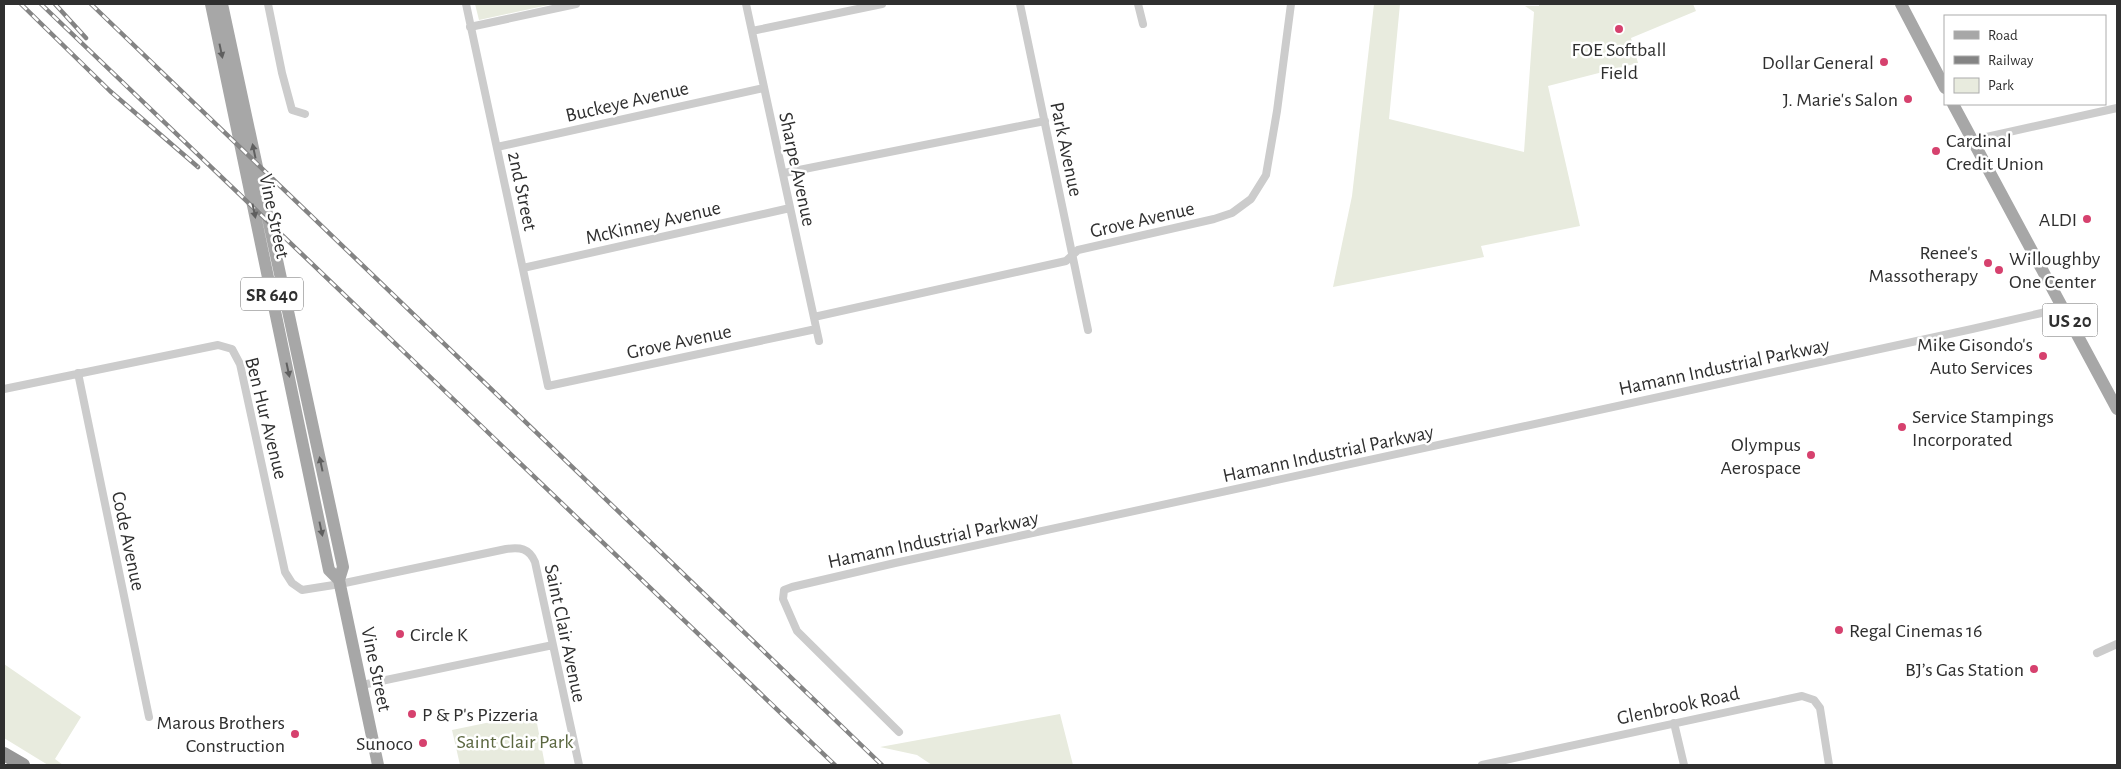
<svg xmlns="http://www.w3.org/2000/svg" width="2121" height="769" viewBox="0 0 2121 769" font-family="'Alegreya Sans',sans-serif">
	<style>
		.green { fill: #e8ebde }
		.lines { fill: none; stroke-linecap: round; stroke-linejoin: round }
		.street { stroke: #ccc; stroke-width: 8 }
		.primary { stroke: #a7a7a7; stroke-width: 12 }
		.highway { stroke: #969696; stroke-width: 14 }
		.rail-casing { stroke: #848484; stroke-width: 4.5 }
		.rail { stroke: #fff; stroke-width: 2.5; stroke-dasharray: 8; stroke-linecap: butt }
		.oneway { fill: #5f5f5f }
		.poi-dot { fill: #d6416e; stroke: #fff; stroke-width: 2 }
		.labels { text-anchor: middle; stroke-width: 5; stroke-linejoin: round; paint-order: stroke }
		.shield { fill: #fff; stroke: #6d6d6d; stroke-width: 1 }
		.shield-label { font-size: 19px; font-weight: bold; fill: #2f2f2f }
		.poi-label { font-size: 20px; fill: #2f2f2f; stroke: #fff; text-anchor: end }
		.street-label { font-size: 20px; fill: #2f2f2f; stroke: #fff }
		.park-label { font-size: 20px; fill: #5b6740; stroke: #fff }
	</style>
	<rect width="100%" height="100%" fill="#fff"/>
	<path class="green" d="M475,4H553L479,20Z
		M1374,4H1400L1389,119L1524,152L1534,12L1525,6H1539V4H1693L1696,11L1631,38L1638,63L1548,86L1580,226L1481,246L1484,257L1333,287L1352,196Z
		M4,664L81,717L55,759L63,765H48L4,738Z
		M535,713L545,765H460L452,730Z
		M1060,714L1073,765H932L917,755L880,747Z"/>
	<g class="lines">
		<path class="street" d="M268,4L282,73L292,110L305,114
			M466,4L548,386L816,329
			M746,4L819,341
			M1020,4L1088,330
			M1138,4L1143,24
			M470,27L576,4
			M752,31L882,4
			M1973,140L2117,108
			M497,147L764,88
			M784,173L1045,121
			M523,268L790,208
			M814,317L1066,261L1078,250L1214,219L1232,213L1251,199L1266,175L1277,111L1291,4
			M78,373L149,717
			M4,389L218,345L232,349L240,364L285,572L292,583L302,590L340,584L506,549C520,547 529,548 535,562L579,765
			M2097,653L2117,644
			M362,685L553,645
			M1674,723L1684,765
			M899,732L797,631L783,599L784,590L792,587L895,563L1972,329L2046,312L2062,305
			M1482,765L1802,696L1814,700L1820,708L1829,765"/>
		<path class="primary" d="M211,4L329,570L339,580
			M222,4L343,567L339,580L378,765
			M1901,4L1945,88
			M1953,104L2117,409"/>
		<path class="highway" d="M4,754L23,765"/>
		<defs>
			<path id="rail" d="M21,4L110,91L198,167
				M41,4L835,765
				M55,4L86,38
				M91,4L882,765"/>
		</defs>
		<use href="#rail" class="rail-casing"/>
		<use href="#rail" class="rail"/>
	</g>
	<defs><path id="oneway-solid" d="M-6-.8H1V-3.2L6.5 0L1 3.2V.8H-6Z" transform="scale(1.25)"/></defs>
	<g class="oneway">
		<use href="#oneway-solid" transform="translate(221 51) rotate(78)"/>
		<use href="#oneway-solid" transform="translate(254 151) rotate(-102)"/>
		<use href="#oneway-solid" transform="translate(254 211) rotate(78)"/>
		<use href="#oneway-solid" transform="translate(288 370) rotate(78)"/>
		<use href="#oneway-solid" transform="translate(321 464) rotate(-102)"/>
		<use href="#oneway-solid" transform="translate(321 529) rotate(78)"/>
	</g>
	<g class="poi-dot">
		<circle cx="1619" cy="29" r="5"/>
		<circle cx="1884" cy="62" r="5"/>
		<circle cx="1908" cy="99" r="5"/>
		<circle cx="1936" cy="151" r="5"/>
		<circle cx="2087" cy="219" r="5"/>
		<circle cx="1988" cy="263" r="5"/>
		<circle cx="1999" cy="270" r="5"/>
		<circle cx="2043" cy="356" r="5"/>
		<circle cx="1902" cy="427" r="5"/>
		<circle cx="1811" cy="455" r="5"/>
		<circle cx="1839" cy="630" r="5"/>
		<circle cx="400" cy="634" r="5"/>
		<circle cx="2034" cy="669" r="5"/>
		<circle cx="412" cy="714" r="5"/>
		<circle cx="295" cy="734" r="5"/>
		<circle cx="423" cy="743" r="5"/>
	</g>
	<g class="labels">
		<g class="shield">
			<rect x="241" y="277.5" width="62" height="33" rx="4"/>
			<rect x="2042.5" y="303.5" width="55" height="33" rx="4"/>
		</g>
		<g class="shield-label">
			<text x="272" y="301">SR 640</text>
			<text x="2070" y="327">US 20</text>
		</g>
		<g class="poi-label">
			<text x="1619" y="56" text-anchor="middle">FOE Softball<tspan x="1619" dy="23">Field</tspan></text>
			<text x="1874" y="69">Dollar General</text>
			<text x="1898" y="106">J. Marie's Salon</text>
			<text x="1946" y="147" text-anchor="start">Cardinal<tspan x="1946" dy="23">Credit Union</tspan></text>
			<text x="2077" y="226">ALDI</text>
			<text x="1978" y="259">Renee's<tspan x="1978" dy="23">Massotherapy</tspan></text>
			<text x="2009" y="265" text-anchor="start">Willoughby<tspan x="2009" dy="23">One Center</tspan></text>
			<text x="2033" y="351">Mike Gisondo's<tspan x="2033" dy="23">Auto Services</tspan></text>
			<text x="1912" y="423" text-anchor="start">Service Stampings<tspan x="1912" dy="23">Incorporated</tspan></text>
			<text x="1801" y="451">Olympus<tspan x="1801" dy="23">Aerospace</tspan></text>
			<text x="1849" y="637" text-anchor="start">Regal Cinemas 16</text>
			<text x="410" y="641" text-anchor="start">Circle K</text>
			<text x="2024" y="676">BJ’s Gas Station</text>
			<text x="422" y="721" text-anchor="start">P &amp; P's Pizzeria</text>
			<text x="285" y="729">Marous Brothers<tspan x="285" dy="23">Construction</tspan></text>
			<text x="413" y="750">Sunoco</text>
		</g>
		<g class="street-label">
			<text transform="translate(627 101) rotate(-13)" y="7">Buckeye Avenue</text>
			<text transform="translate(1067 149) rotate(78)" y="7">Park Avenue</text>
			<text transform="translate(798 169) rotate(78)" y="7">Sharpe Avenue</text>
			<text transform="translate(523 191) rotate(78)" y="7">2nd Street</text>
			<text transform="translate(275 216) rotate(78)" y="7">Vine Street</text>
			<text transform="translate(1142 219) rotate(-13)" y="7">Grove Avenue</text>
			<text transform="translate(653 222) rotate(-13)" y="7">McKinney Avenue</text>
			<text transform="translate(679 341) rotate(-12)" y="7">Grove Avenue</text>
			<text transform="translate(1724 366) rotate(-12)" y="7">Hamann Industrial Parkway</text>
			<text transform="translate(267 418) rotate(76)" y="7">Ben Hur Avenue</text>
			<text transform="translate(1328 453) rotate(-12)" y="7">Hamann Industrial Parkway</text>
			<text transform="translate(933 539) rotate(-12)" y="7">Hamann Industrial Parkway</text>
			<text transform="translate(129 541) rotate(78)" y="7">Code Avenue</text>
			<text transform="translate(566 633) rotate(78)" y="7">Saint Clair Avenue</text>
			<text transform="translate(377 669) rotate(78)" y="7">Vine Street</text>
			<text transform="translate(1678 705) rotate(-12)" y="7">Glenbrook Road</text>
		</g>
		<g class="park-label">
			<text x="515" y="748">Saint Clair Park</text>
		</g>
	</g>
	<rect width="2121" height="769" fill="none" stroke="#2f2f2f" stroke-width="10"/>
	<rect x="1944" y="15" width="162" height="90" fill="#ffffff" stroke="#acacac"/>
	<rect x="1954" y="31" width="25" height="8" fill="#a7a7a7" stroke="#acacac"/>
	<text x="1988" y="40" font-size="15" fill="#2f2f2f">Road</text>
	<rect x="1954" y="56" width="25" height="8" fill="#848484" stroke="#acacac"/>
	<text x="1988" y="65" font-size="15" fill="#2f2f2f">Railway</text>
	<rect x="1954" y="78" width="25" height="15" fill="#e8ebde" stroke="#acacac"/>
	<text x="1988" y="90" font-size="15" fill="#2f2f2f">Park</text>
</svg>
